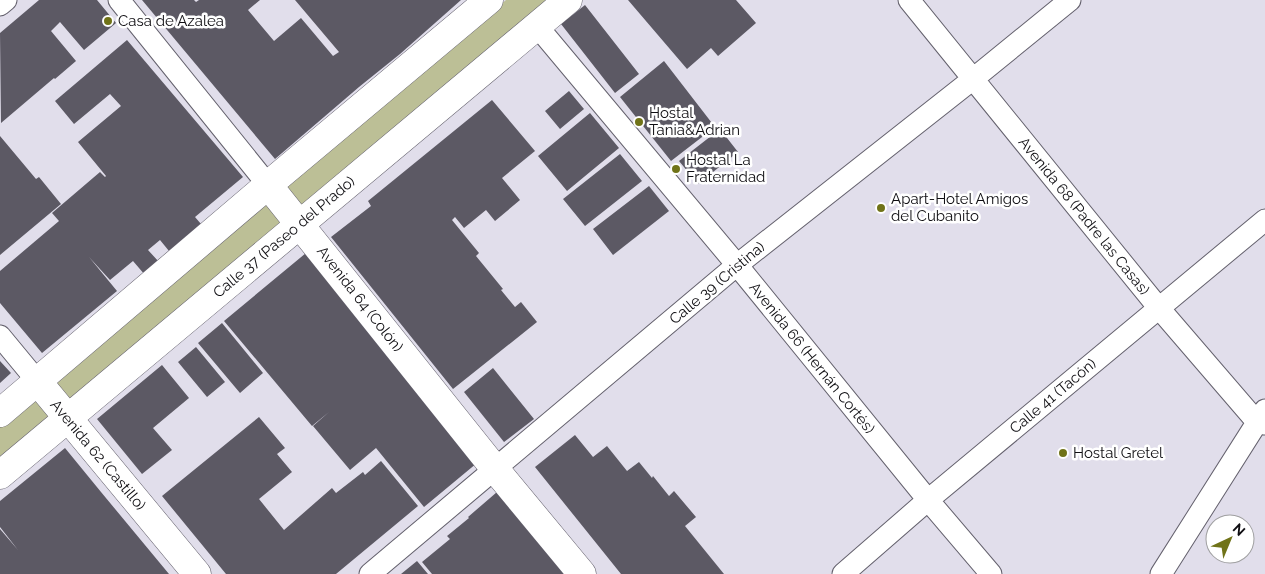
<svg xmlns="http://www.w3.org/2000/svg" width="1265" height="574" viewBox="0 0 1265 574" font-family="Raleway,sans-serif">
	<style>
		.green { fill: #bcbf96 }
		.building { fill: #5c5964 }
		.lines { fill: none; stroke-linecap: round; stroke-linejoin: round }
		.street-casing { stroke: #64616d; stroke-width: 23 }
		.primary-casing { stroke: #64616d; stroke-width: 29 }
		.street { stroke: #fff; stroke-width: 21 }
		.primary { stroke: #fff; stroke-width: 28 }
		.poi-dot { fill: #707318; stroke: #fff; stroke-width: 2 }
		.labels { text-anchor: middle; stroke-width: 5; stroke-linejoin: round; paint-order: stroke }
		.poi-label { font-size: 15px; fill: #0f0e12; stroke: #fff; text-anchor: start }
		.street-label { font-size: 15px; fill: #0f0e12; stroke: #fff }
	</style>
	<rect width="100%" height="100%" fill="#e1deeb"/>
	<path class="green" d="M506,0H555L0,465V425L262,202Z"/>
	<path class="building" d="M39,0H97L116,23L84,50L60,22L51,31L76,61L55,79L54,78L1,123L0,33Z
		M142,0H194L196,2L199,0H260L248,10L274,41L301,18L333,56L339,52L295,0H461L400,54L359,87L275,159Z
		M628,0H736L756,23L718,56L711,48L687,69Z
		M585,5L639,74L615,93L561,24Z
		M127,40L243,177L195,217L201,224L169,251L160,240L148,250L159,262L145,275L133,261L110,280L89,257L117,291L42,353L0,303V271L59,221L52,213L100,172L105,177L106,176L78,142L121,106L110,94L74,124L55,101Z
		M664,61L715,127L671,161L620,97Z
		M569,91L584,109L560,129L545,111Z
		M492,100L535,151L502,178L520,200L495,221L486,210L464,228L455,217L452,220L479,253L476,256L503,289L501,290L515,307L521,302L537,322L453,389L331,237L371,206L368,201Z
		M590,113L619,148L567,191L538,156Z
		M720,129L738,152L698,184L679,161Z
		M0,136L36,179L39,177L61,204L0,255Z
		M620,154L642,181L585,226L563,199Z
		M649,186L669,211L613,255L593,229Z
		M306,253L477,463L424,507L376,448L350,470L313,426L329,412L312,426L224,321Z
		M222,323L263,373L240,393L198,343Z
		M196,347L225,382L207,397L178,362Z
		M0,361L11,373L0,383Z
		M162,365L189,398L153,428L172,450L142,474L97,419Z
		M493,368L534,419L504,442L464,392Z
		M259,417L285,448L277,454L292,472L259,499L284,530L332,488L336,493L363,472L365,475L381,461L418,506L336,574H226L162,496Z
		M575,435L593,457L607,446L627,471L639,462L652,478L653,476L669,496L674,491L696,517L685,526L724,574H621L535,467Z
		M65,448L101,492L169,574H0V529L18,550L0,527V501Z
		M497,492L566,574H432L422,562L450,539L447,536L469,518L468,517Z
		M417,561L428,574H401Z"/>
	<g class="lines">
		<defs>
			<path id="street" d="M119,0L268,185
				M909,0L1158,307L1257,422L1265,424
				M0,5L6,0
				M537,26L737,265L928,500L991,574
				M0,336L38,382
				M370,574L737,265L973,79L1070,0
				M843,574L928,500L1265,220
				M1161,574L1265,410"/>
			<path id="primary" d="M268,185L495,469L582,574
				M38,382L197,574
				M0,413L268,185L489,0
				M0,475L568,0"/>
		</defs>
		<use href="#street" class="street-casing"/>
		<use href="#primary" class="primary-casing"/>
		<use href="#street" class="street"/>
		<use href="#primary" class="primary"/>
	</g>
	<g class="poi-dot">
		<circle cx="108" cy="21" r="5"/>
		<circle cx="639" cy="122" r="5"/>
		<circle cx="676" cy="169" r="5"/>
		<circle cx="881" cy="208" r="5"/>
		<circle cx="1063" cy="453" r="5"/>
	</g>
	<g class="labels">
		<g class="poi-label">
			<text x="118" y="26">Casa de Azalea</text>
			<text x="649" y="118">Hostal<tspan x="649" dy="17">Tania&amp;Adrian</tspan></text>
			<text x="686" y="165">Hostal La<tspan x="686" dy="17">Fraternidad</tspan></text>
			<text x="891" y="204">Apart-Hotel Amigos<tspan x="891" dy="17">del Cubanito</tspan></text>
			<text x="1073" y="458">Hostal Gretel</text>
		</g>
		<g class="street-label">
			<text transform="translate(1084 216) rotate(51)" y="5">Avenida 68 (Padre las Casas)</text>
			<text transform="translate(284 237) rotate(-40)" y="5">Calle 37 (Paseo del Prado)</text>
			<text transform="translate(717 283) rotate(-40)" y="5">Calle 39 (Cristina)</text>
			<text transform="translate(360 299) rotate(52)" y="5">Avenida 64 (Colón)</text>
			<text transform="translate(812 358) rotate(51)" y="5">Avenida 66 (Hernán Cortés)</text>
			<text transform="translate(1053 396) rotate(-40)" y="5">Calle 41 (Tacón)</text>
			<text transform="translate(98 455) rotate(50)" y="5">Avenida 62 (Castillo)</text>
		</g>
	</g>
	<g transform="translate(1230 539) rotate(44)"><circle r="24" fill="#ffffff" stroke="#9f9fa0"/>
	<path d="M0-4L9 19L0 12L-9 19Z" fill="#707318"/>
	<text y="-8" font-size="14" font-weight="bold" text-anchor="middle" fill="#0f0e12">N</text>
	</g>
</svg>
